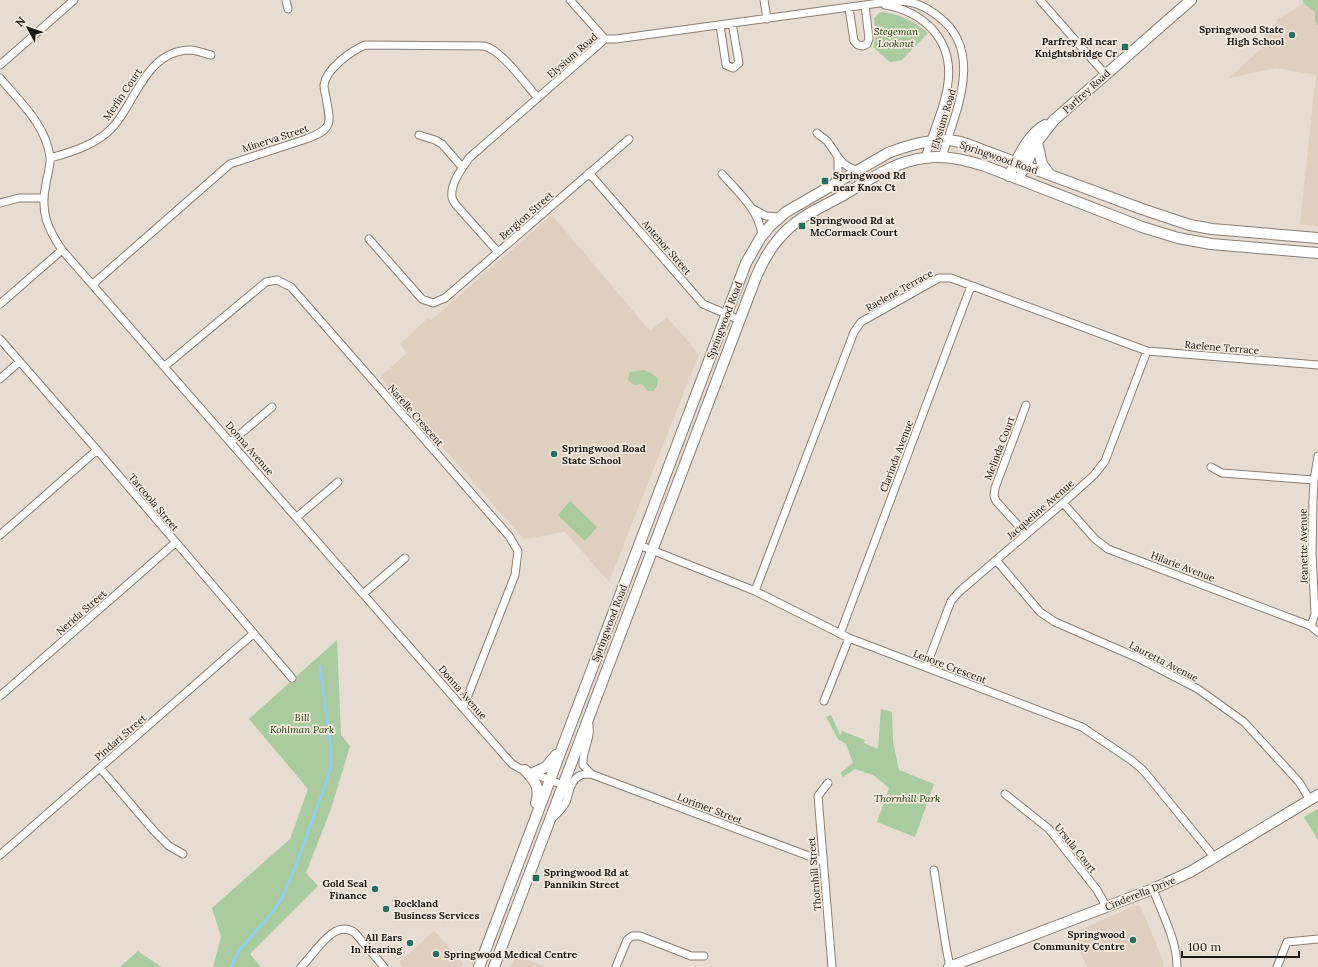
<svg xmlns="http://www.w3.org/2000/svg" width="1318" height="967" viewBox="0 0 1318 967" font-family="Lora,serif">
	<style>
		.built { fill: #dfcfbf }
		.green { fill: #a9cb9f }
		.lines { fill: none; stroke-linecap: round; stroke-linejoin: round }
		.stream { stroke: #8fd1f4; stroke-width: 2.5 }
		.street-casing { stroke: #897f75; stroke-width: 9 }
		.secondary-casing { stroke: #897f75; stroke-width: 12 }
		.street { stroke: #fff; stroke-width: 7 }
		.secondary { stroke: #fff; stroke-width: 10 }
		.poi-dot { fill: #276d61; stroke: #f4e9de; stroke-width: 1.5 }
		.labels { text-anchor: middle; stroke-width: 3.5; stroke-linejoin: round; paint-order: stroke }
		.poi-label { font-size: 10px; font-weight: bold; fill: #1b1814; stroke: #f4e9de; text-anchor: start }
		.park-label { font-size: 10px; font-style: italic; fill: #163c07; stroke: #f4e9de }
		.street-label { font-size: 10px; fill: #1b1814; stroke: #f4e9de }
	</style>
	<rect width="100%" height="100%" fill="#e7dcd1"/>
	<path class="built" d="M1303,0H1318V226L1300,224L1316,75L1276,68L1229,78L1263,47L1259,42L1274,29L1272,26L1277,22L1276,20L1303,4Z
		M552,215L650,331L667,317L699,354L609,582L565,532L524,539L380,377L407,353L400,344L428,318L431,320Z
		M1140,905L1163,961V967H1087L1073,933L1134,906Z
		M434,931L463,963L461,967H403L399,962Z
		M516,955L545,967H511Z"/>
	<path class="green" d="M1303,0H1318V25L1315,22V12L1304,4Z
		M883,12C902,15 913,21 928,33L902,60L890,62L873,47C877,38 875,28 874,18L879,13Z
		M644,370L653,374L658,379L657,386L654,391C648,392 647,391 644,386L641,384L634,385L628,380L630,372Z
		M570,501L597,527L585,541L558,515Z
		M337,640L341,735L350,746L331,809L306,873L318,886L250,954L261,967H213L221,937L212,908L290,839L308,789L249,719Z
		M881,709L892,712L893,741L899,770L934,784L915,837L877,822L889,788L873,775L855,769L843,777L840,773L853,763L846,744L838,739L826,717L831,715L840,735L842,731L865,740L864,743L878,749Z
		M1318,809V840L1304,817Z
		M138,951L161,967H120Z"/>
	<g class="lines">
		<path class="stream" d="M231,967L238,952L274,910L282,898L295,868L327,780L331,765V749L320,666"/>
		<defs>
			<path id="street" d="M286,0L288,9
				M570,0L605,39
				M764,0L767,19
				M1040,0L1105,74
				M885,5C904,8 920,16 933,30C967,69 937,116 925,158
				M849,8L854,41L858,45L863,46L867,44L869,39L865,5
				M720,25L726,65L733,68L739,63L732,23
				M0,65L74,0
				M0,78C20,102 46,125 50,157C51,165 47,176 46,184C40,211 47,228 62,250L512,764L519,768L563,785
				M817,133C820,136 824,138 827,141C839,156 838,165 859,171
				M419,135L435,140L442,144L462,167
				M50,158C72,152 95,145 111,129C136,103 145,51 190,50C197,50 205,54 211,55
				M589,173L703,304L740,320
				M722,174C739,193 759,210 762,235
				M834,184L838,173V159
				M0,203L19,198H43
				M753,209L766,216L779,217
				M369,239L422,299L433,303L445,298L629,139
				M498,252L456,205C455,203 452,200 452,197C450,184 462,168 469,158L605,39H616L894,1C913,1 924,5 939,17C985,52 955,113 942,157
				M93,284L230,164L306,139C333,129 331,124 326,97C325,93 324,89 324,85C326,69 351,51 365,45L484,46C502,50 525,84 538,98
				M0,304L62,250
				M0,339L97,450L292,678
				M165,366L266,282L277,280L291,287L509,536L518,551L515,575L463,708
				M0,379L19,362
				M231,442L272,407
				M1318,456L1314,480L1313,500L1312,553L1315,614L1311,626L1318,632
				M1211,467L1222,473L1314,480
				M1063,503L1095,539L1108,549L1311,626
				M297,517L338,482
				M1026,534L996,501L994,496L995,488L1026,405
				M0,535L97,450
				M639,545L755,591L849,638L1082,727L1131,760L1143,770L1215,858
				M996,560L1040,612L1055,622L1138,658L1198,689L1244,722L1299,782L1310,800
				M755,591L854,332L861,322L939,278H951L1147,351L1318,365
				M363,594L405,558
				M840,634L971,286
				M926,667L951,601L960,591L1063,503L1094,475L1105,461L1147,351
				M0,696L175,543
				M824,701L849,638
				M588,720C593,739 582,747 583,765L591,774L822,861
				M100,768L154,831L169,846L183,854
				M828,783L818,796L832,967
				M1005,794L1049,829L1097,890L1106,906
				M551,819C557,814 562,810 566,802C569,794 570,781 579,776C582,774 587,774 591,774
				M0,855L253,634
				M934,870L946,947L950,967
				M1153,889C1162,914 1177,940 1177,967
				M301,967C314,955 334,917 355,933L384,967
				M616,967L627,940L632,936H640L691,956H704
				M1277,967L1287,942L1318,939"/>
			<path id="secondary" d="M1037,142L1042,164L1050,175
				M1022,172L1037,142L1054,120L1191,0
				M1009,176C1018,158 1027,135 1045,125
				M525,770C535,781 541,788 536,803
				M533,773L546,767L556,755
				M479,967L746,263L761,237L770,226L786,212L888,153C906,146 927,140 946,140C959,140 973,146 985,151L1142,209L1190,225L1212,229L1318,238
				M494,967L756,277C764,258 773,243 788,229C803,215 822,207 840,197C866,182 894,161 925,158C946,155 965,160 985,166L1142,227L1178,238L1211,244L1318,253
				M949,967L1153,889L1190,872L1318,795"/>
		</defs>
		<use href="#street" class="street-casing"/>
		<use href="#secondary" class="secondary-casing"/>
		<use href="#street" class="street"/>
		<use href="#secondary" class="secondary"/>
	</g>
	<g class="poi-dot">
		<circle cx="1292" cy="35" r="4"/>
		<rect x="1121" y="43" width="8" height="8" rx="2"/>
		<rect x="821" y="177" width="8" height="8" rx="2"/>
		<rect x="798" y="222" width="8" height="8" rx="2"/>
		<circle cx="554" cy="454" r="4"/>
		<rect x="532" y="874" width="8" height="8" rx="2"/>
		<circle cx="375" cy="889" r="4"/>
		<circle cx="386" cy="909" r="4"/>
		<circle cx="1133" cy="940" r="4"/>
		<circle cx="410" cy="943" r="4"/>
		<circle cx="436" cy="954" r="4"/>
	</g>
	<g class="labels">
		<g class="poi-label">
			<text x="1284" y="33" text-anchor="end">Springwood State<tspan x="1284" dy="12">High School</tspan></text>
			<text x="1117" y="45" text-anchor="end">Parfrey Rd near<tspan x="1117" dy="12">Knightsbridge Cr</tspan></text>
			<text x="833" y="179">Springwood Rd<tspan x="833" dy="12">near Knox Ct</tspan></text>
			<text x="810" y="224">Springwood Rd at<tspan x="810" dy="12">McCormack Court</tspan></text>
			<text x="562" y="452">Springwood Road<tspan x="562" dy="12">State School</tspan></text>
			<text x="544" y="876">Springwood Rd at<tspan x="544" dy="12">Pannikin Street</tspan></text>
			<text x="367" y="887" text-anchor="end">Gold Seal<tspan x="367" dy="12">Finance</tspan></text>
			<text x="394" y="907">Rockland<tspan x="394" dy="12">Business Services</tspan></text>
			<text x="1125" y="938" text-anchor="end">Springwood<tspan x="1125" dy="12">Community Centre</tspan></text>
			<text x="402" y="941" text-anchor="end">All Ears<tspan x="402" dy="12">In Hearing</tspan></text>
			<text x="444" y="958">Springwood Medical Centre</text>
		</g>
		<g class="park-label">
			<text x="896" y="35">Stegeman<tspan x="896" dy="12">Lookout</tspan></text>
			<text x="302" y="721">Bill<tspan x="302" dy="12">Kohlman Park</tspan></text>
			<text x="907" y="802">Thornhill Park</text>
		</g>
		<g class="street-label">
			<text transform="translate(572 55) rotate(-41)" y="4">Elysium Road</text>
			<text transform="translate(1086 91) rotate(-42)" y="4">Parfrey Road</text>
			<text transform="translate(122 94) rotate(-56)" y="4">Merlin Court</text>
			<text transform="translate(943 119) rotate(-73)" y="4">Elysium Road</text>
			<text transform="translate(275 138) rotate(-18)" y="4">Minerva Street</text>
			<text transform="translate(999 157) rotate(19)" y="4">Springwood Road</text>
			<text transform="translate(526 215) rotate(-41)" y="4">Bergion Street</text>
			<text transform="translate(667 247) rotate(49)" y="4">Antenor Street</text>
			<text transform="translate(899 290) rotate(-29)" y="4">Raelene Terrace</text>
			<text transform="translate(724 320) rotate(-69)" y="4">Springwood Road</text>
			<text transform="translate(1222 347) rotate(5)" y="4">Raelene Terrace</text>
			<text transform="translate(416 415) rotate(49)" y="4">Narelle Crescent</text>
			<text transform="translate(250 448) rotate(49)" y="4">Donna Avenue</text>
			<text transform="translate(999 448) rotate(-69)" y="4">Melinda Court</text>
			<text transform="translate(896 456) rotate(-69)" y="4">Clarinda Avenue</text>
			<text transform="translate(154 502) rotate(50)" y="4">Tarcoola Street</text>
			<text transform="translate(1040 509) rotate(-41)" y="4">Jacqueline Avenue</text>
			<text transform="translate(1303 546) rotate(-91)" y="4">Jeanette Avenue</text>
			<text transform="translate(1183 566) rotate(21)" y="4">Hilarie Avenue</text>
			<text transform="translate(81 612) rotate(-41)" y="4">Nerida Street</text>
			<text transform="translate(609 623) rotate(-69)" y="4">Springwood Road</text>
			<text transform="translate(1164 661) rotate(27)" y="4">Lauretta Avenue</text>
			<text transform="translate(950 666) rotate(21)" y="4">Lenore Crescent</text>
			<text transform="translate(463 692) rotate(49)" y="4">Donna Avenue</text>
			<text transform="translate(120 737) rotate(-41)" y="4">Pindari Street</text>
			<text transform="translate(710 808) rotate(21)" y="4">Lorimer Street</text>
			<text transform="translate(1076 848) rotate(51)" y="4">Ursula Court</text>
			<text transform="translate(814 874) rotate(-95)" y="4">Thornhill Street</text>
			<text transform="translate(1140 893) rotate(-22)" y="4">Cinderella Drive</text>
		</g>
	</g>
	<g transform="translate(28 28) rotate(310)" stroke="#f4e9de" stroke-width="3" paint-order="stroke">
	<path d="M0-3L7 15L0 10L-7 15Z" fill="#1b1814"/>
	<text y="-6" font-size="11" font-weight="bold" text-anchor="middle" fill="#1b1814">N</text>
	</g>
	<path d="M1182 951v6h117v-6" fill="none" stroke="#1b1814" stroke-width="2"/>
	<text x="1188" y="951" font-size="12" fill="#1b1814" stroke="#f4e9de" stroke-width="3" paint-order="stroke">100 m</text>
</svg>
